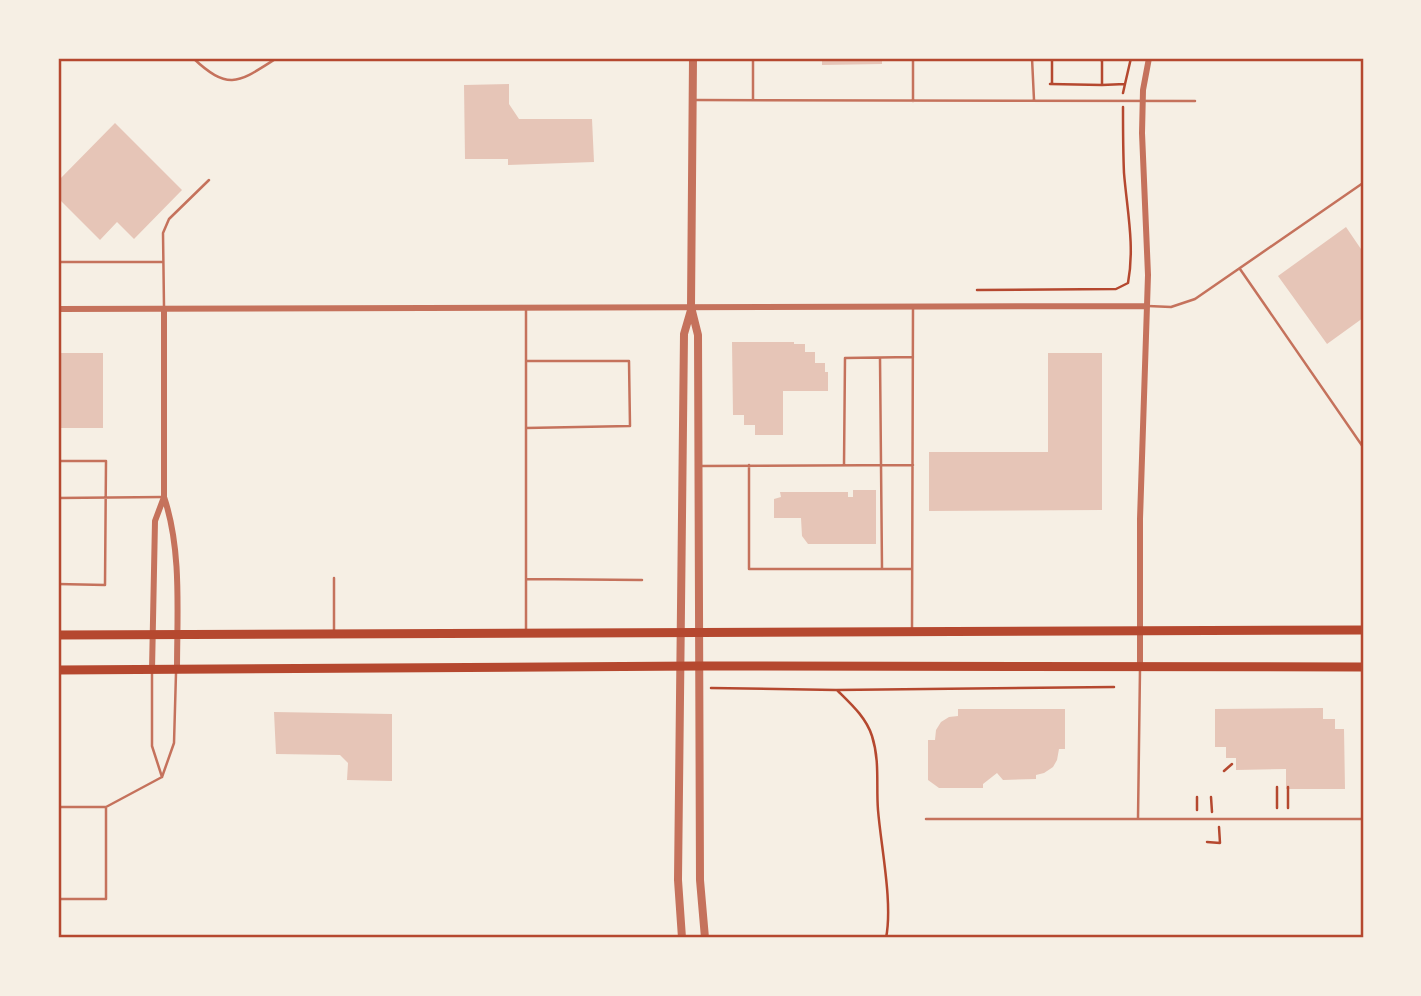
<svg xmlns="http://www.w3.org/2000/svg" width="1421" height="996" viewBox="0 0 1421 996" font-family="'DejaVu Sans',sans-serif">
	<style>
		.building { fill: #e6c5b7 }
		.lines { fill: none; stroke-linecap: round; stroke-linejoin: round }
		.path { stroke: #b5482f; stroke-width: 2.5 }
		.service { stroke: #c5725c; stroke-width: 2.5 }
		.minor { stroke: #c5725c; stroke-width: 6 }
		.tertiary { stroke: #c5725c; stroke-width: 8 }
		.secondary { stroke: #b5482f; stroke-width: 9 }
		.neatline { fill: none; stroke: #b5482f; stroke-width: 2.5 }
	</style>
	<rect width="100%" height="100%" fill="#f6efe4"/>
	<path class="building" d="M822,58H882V64L822,65Z
		M509,84V104L519,119H592L594,162L508,165V159H465L464,85Z
		M115,123L182,190L134,239L117,222L100,240L58,198V181Z
		M1346,227L1363,252V318L1327,344L1278,276Z
		M732,342H794V344H805V352H815V363H825V372H828V391H783V435H755V425H744V415H733Z
		M58,353H103V428H59Z
		M1048,353H1102V510L929,511V452H1048Z
		M853,490H876V544H808L802,536L801,518H774V499L781,497L780,492H848V497H853Z
		M1323,708V719H1335V729H1344L1345,789H1286V769L1236,770V758H1226V747H1215V709Z
		M958,709H1065V749H1059L1057,760L1053,767L1044,773L1036,775V779L1003,780L997,773L983,784V788H939L928,780V740H935L936,730L941,722L949,717L958,716Z
		M274,712L392,714V781L347,780L348,763L340,755L276,754Z"/>
	<g class="lines">
		<path class="path" d="M1052,58V84
			M1094,58L1101,60L1111,58
			M1102,60V85L1125,84L1123,93
			M1050,84L1102,85
			M1125,84L1131,58
			M977,290L1116,289L1128,283C1135,246 1127,210 1124,173C1123,151 1123,129 1123,107
			M711,688L836,690L1114,687
			M837,690C850,703 866,717 872,736C880,761 876,785 878,810C881,847 893,903 886,938
			M1224,771L1232,764
			M1277,787V808
			M1288,787V808
			M1197,797V810
			M1211,797L1212,812
			M1207,842L1220,843L1219,827"/>
		<path class="service" d="M193,58C229,92 239,82 277,58
			M753,58V100
			M913,58V101
			M1032,58L1034,100
			M696,100L1195,101
			M58,262H163
			M1240,269L1363,447
			M164,306L163,233L169,219L209,180
			M1148,306L1171,307L1195,299L1363,183
			M880,358L882,568
			M526,428L630,426L629,361H526
			M58,461H106L105,585L58,584
			M749,465V569H911
			M844,465L845,358L913,357
			M699,466L913,465
			M58,498L163,497
			M334,578V631
			M526,579L642,580
			M912,629L913,307
			M526,630V307
			M152,673V746L162,777
			M58,807H106
			M926,819H1363
			M1138,819L1140,669
			M58,899H106V807L162,777L174,743L176,673"/>
		<path class="minor" d="M58,309L1146,306
			M164,309V497C182,550 177,613 177,670
			M1140,667V519L1148,275L1142,133L1143,90L1149,58
			M152,670L155,521L164,497"/>
		<path class="tertiary" d="M693,58L691,307L698,335L700,880L705,938
			M682,938L678,880L684,334L691,310"/>
		<path class="secondary" d="M58,635L1363,630
			M58,670L699,666L1363,667"/>
	</g>
	<rect width="1421" height="996" fill="none" stroke="#f6efe4" stroke-width="119"/>
	<rect x="60" y="60" width="1302" height="876" class="neatline"/>
</svg>
